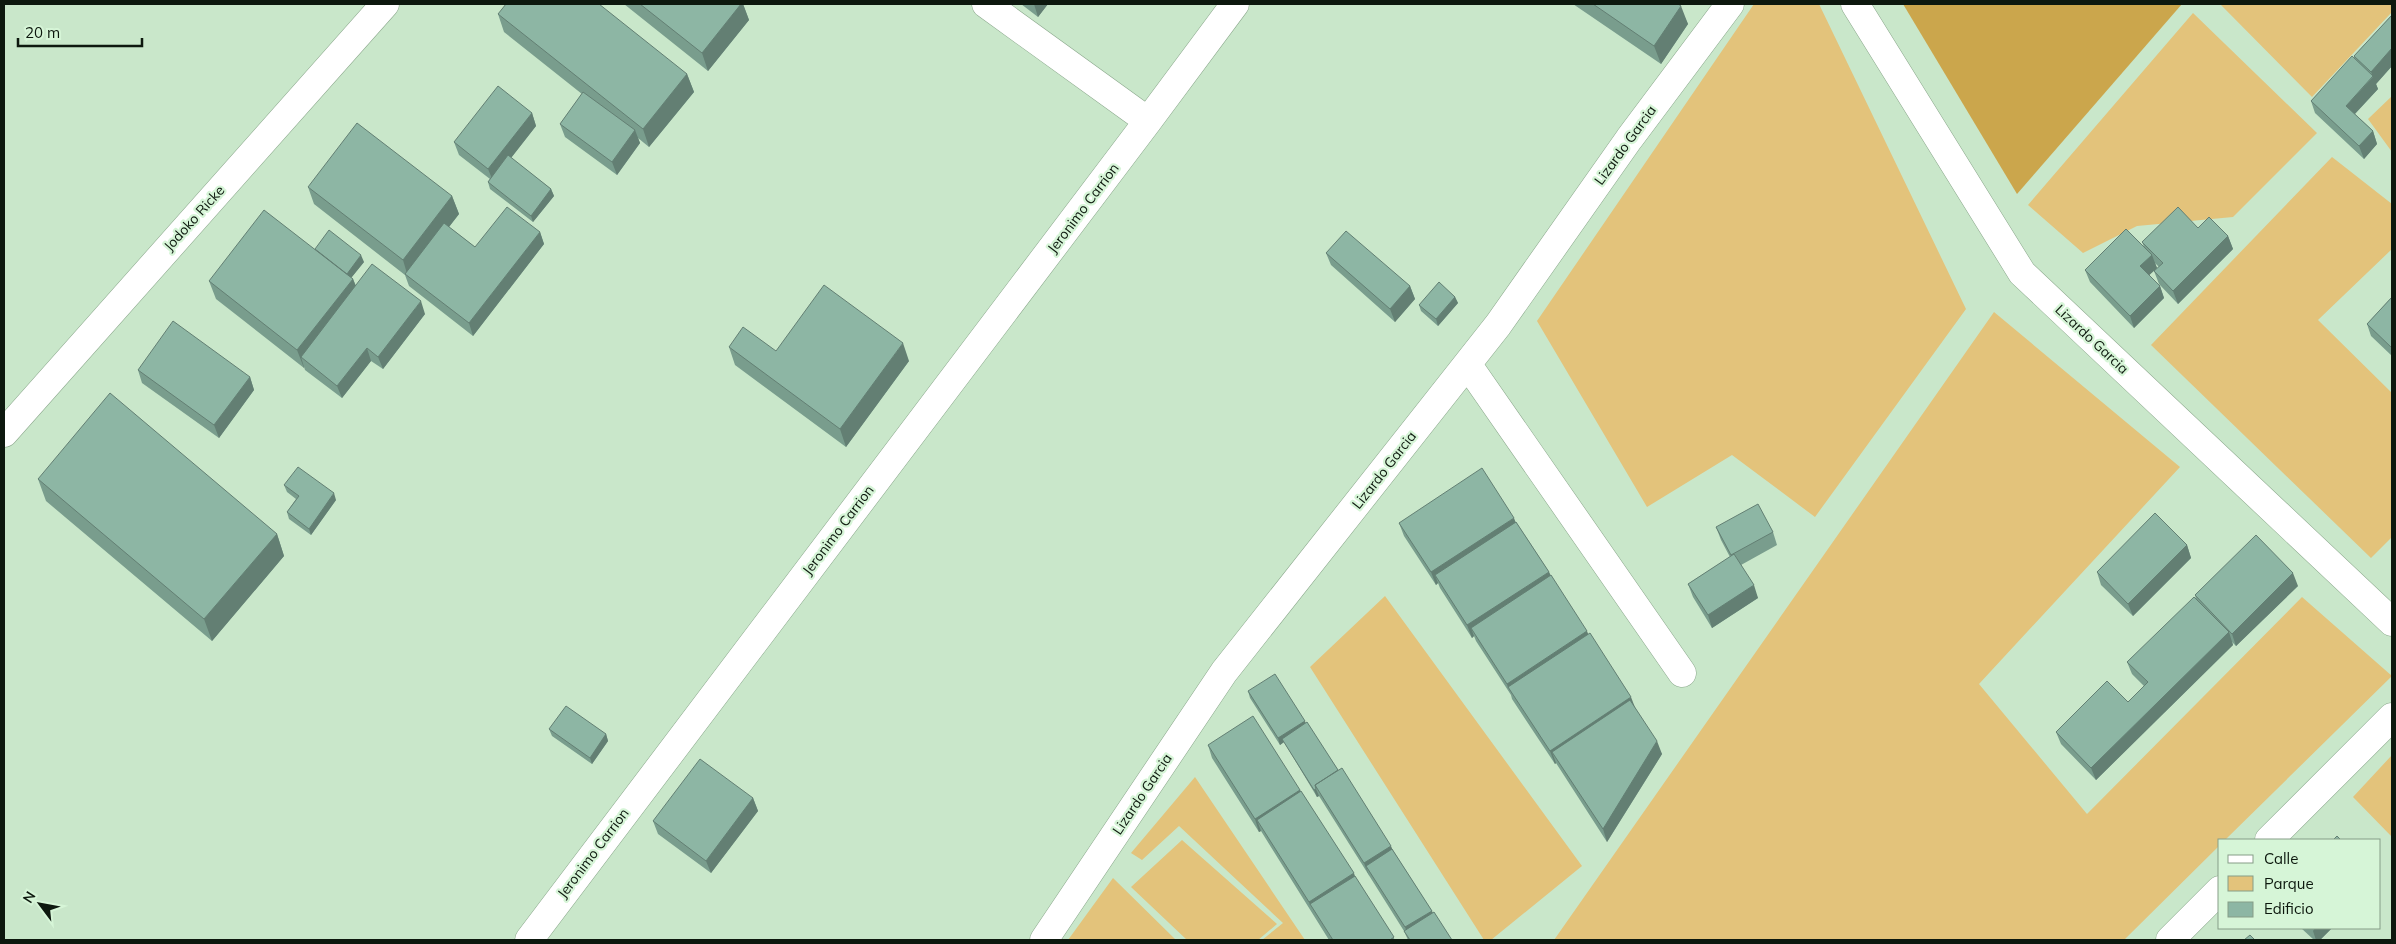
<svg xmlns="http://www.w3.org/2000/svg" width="2396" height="944" viewBox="0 0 2396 944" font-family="Mulish,sans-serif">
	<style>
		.green { fill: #e3c37b }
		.forest { fill: #cba64c }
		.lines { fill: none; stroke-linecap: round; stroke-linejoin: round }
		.minor-casing { stroke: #8aa78b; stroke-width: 29 }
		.minor { stroke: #fff; stroke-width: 28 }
		.wall { fill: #799d8d }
		.shaded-wall { fill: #637f73 }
		.building { fill: #8db6a4; stroke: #637f73 }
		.labels { text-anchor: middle; stroke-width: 4.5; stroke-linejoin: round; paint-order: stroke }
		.street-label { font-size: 14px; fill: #0d180e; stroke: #d6f5d7 }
	</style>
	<rect width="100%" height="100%" fill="#c9e7ca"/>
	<path class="green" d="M1754,4H1819L1966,309L1815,517L1732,455L1647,507L1537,321Z
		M2220,4H2392V12L2312,97Z
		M2193,13L2317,133L2233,217L2137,226L2083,253L2028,205Z
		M2392,96V152L2368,119Z
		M2332,157L2392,204V249L2318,320L2392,393V537L2371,558L2151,345Z
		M1994,312L2180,467L1979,684L2087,814L2302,597L2392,676L2225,840H2220V845L2124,940H1554Z
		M1385,596L1582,866L1491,940H1484L1310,667Z
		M2392,755V837L2353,797Z
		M1195,777L1305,940H1262L1283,923L1179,826L1142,860L1131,853Z
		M1182,840L1277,924L1258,940H1187L1131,887Z
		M1113,878L1176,940H1068Z"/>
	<path class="forest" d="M1903,4H2182L2017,194Z"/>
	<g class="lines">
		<defs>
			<path id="minor" d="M986,4L1148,121
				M1855,4L2022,273L2392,622
				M1468,365L1682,673
				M4,433L385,4
				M2269,840L2392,717
				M529,940L1148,121L1235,4
				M1044,940L1224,672L1498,325L1629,139L1730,4
				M2170,940L2220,890"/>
		</defs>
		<use href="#minor" class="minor-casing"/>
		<use href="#minor" class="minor"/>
	</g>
	<path class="wall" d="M624,4H743L749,20L708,71Z
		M1021,4H1048L1038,17Z
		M1573,4H1678L1688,24L1661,64Z
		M498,14L687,74L694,92L649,147L638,138L640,143L617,175L565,137L560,124L582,94L504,32Z
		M2392,15V66L2376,84L2378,89L2355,114L2373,131L2377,144L2364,159L2315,113L2311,101L2354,58V56Z
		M532,113L536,126L511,158L551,189L554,196L533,222L490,189L488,182L490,179L459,155L454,142Z
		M308,187L452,196L459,214L449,227L475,247L540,232L544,244L473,336L409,286L405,275L314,204Z
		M2198,228L2228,236L2233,249L2178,304L2159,284L2154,271L2159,267L2155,263L2157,268L2149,275L2160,286L2164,298L2134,328L2090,282L2085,270L2144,247L2142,242Z
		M315,249L364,262L351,278L353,279L356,286L425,314L383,369L371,361L342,398L305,370L304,367V368L216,299L209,281Z
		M1326,253L1410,286L1415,299L1395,322L1331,265Z
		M1455,297L1458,303L1438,326L1421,311L1419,305Z
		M2392,297V356L2371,336L2367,324Z
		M729,347L776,351L909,361L846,447L735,365Z
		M138,370L250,377L254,390L219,438L142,383Z
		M38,479L277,534L284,556L212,641L46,501Z
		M284,485L336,500L311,535L289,519L287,512L296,499L287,492Z
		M1516,522L1549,572L1551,576L1634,707L1662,754L1607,842L1556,763L1555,764L1512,699L1511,695L1476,641L1474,636L1472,638L1440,588L1438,583L1436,585L1404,536L1399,523Z
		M1716,527L1773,532L1777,545L1741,565L1758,598L1712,628L1693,597L1688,584L1730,557L1721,540Z
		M2187,545L2191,558L2133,616L2101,585L2097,572Z
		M2298,586L2236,646L2232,642L2233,645L2096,780L2061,744L2056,732L2128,702L2144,686L2132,674L2127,662L2196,600L2195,595Z
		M1248,691L1306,723L1392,849L1433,913L1452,940H1408L1404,931L1319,796L1317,797L1284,742L1280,745L1250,698Z
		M549,729L606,734L608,741L592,764L552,736Z
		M1208,745L1300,790L1395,940H1396H1329L1261,831L1259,832L1212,758Z
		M753,798L758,811L711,873L658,834L653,821Z
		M2301,928H2332L2320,940H2314Z"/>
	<path class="shaded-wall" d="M741,4H743L749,20L708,71L702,53Z
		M1034,4H1048L1038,17Z
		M1681,6L1688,24L1661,64L1654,46Z
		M2392,48V66L2376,84L2378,89L2350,119L2346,106L2373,77L2371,72Z
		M687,74L694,92L649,147L643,129Z
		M532,113L536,126L493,181L488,169Z
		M635,130L640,143L617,175L612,162Z
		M2373,131L2377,144L2364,159L2359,146Z
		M551,189L554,196L533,222L531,216Z
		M452,196L459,214L410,277H408L403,260Z
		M540,232L544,244L473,336L469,323Z
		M2228,236L2233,249L2178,304L2173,291Z
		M361,255L364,262L347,283L345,276Z
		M2152,255L2157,268L2145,279L2140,266Z
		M353,279L360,297L301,357L304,367V368L297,350Z
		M1410,286L1415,299L1395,322L1390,309Z
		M2160,286L2164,298L2134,328L2130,316Z
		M1455,297L1458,303L1438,326L1436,319Z
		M421,301L425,314L383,369L378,357Z
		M903,343L909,361L846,447L840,429Z
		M367,348L371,361L342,398L337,386Z
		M250,377L254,390L219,438L214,425Z
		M334,493L336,500L311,535L309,529Z
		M1514,518L1519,531L1435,575L1438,583L1436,585L1431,572Z
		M277,534L284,556L212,641L204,619Z
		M2187,545L2191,558L2133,616L2128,604Z
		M1549,572L1554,584L1471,628L1474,636L1472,638L1467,625Z
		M2293,573L2298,586L2236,646L2232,634Z
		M1754,585L1758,598L1712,628L1708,615Z
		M1587,631L1592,644L1508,688L1507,684Z
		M2229,632L2233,645L2096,780L2091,768Z
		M1631,697L1636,710L1552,752L1556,763L1555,764L1550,751Z
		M1305,721L1307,728L1282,739L1284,742L1280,745L1278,738Z
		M606,734L608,741L592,764L590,758Z
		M1657,741L1662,754L1607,842L1603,829Z
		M1316,789L1319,796L1317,797L1314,790Z
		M1300,790L1305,803L1257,820L1261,831L1259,832L1255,819Z
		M753,798L758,811L711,873L706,861Z
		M1391,846L1396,858L1366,866L1369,876L1364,863Z
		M1354,873L1358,886L1310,905L1309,902Z
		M1432,911L1436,923L1410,940L1405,927Z
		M2315,928H2332L2320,940H2316L2313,931Z"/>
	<path class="building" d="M506,4H599L687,74L643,129L498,14Z
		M640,4H741L702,53Z
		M1593,4H1678L1681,6L1654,46Z
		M2392,15V48L2371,72L2354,56Z
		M2352,56L2373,76L2346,106L2373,131L2359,146L2311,101Z
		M498,86L532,113L488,169L454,142Z
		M583,92L635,130L612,162L560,124Z
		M357,123L452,196L403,260L308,187Z
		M508,155L551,189L531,216L488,182Z
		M507,207L540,232L469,323L405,274L444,223L475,247Z
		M2178,207L2198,228L2209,217L2228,236L2173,291L2154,271L2163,263L2142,242Z
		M264,210L353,279L297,350L209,281Z
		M2126,229L2152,255L2140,266L2160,286L2130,316L2085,270Z
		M329,230L361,255L347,274L315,249Z
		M1346,231L1410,286L1390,309L1326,253Z
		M372,264L421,301L378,357L367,348L337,386L301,357Z
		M1439,282L1455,297L1436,319L1419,305Z
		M824,285L903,343L840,429L729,347L743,327L776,351Z
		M2392,297V348L2367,324Z
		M173,321L250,377L214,425L138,370Z
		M110,393L277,534L204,619L38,479Z
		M298,467L334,493L309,529L287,512L299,496L284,485Z
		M1482,468L1514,518L1431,572L1399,523Z
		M1758,504L1773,532L1731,555L1716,527Z
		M2155,513L2187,545L2128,604L2097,572Z
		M1516,522L1549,572L1467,625L1435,575Z
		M2256,535L2293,573L2232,634L2195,595Z
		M1734,554L1754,585L1708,615L1688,584Z
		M1551,575L1587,631L1507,684L1471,628Z
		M2194,597L2229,632L2091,768L2056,732L2107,681L2128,702L2148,682L2127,662Z
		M1590,633L1631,697L1550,751L1508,687Z
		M1275,674L1305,721L1278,738L1248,691Z
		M1630,700L1657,741L1603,829L1552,752Z
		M566,706L606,734L590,758L549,729Z
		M1253,716L1300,790L1255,819L1208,745Z
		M1307,722L1338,770L1315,785L1316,789L1314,790L1282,739Z
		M700,759L753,798L706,861L653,821Z
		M1342,768L1391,846L1364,863L1315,785Z
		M1301,791L1354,873L1309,902L1257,820Z
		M2337,836L2341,840H2333Z
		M1392,849L1432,911L1405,927L1366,866Z
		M1355,876L1394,937L1390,940H1333L1310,904Z
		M1434,912L1452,940H1410L1404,931Z
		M2250,935L2255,940H2244Z"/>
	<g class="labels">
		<g class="street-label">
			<text transform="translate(1625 145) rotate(-54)" y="5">Lizardo Garcia</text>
			<text transform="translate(1083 208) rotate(-53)" y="5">Jeronimo Carrion</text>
			<text transform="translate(194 218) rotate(-48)" y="5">Jodoko Ricke</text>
			<text transform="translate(2092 339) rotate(43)" y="5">Lizardo Garcia</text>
			<text transform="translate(1384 470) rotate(-52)" y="5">Lizardo Garcia</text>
			<text transform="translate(838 530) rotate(-53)" y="5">Jeronimo Carrion</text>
			<text transform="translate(1142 794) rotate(-56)" y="5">Lizardo Garcia</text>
			<text transform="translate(593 853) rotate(-53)" y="5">Jeronimo Carrion</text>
		</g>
	</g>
	<rect width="2396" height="944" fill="none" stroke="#0d180e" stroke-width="10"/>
	<rect x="2218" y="839" width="162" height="90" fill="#d6f5d7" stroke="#869d87"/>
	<rect x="2228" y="855" width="25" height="8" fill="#ffffff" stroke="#869d87"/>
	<text x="2264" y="864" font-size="15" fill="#0d180e">Calle</text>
	<rect x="2228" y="876" width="25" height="15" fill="#e3c37b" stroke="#869d87"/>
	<text x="2264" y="889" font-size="15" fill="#0d180e">Parque</text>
	<rect x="2228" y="902" width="25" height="15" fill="#8db6a4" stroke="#869d87"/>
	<text x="2264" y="914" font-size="15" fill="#0d180e">Edificio</text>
	<g transform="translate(40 904) rotate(302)" stroke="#d6f5d7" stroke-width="4" paint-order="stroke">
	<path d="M0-4L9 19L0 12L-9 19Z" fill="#0d180e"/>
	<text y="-8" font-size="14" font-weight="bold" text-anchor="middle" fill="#0d180e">N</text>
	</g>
	<path d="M18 38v8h124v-8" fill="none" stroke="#0d180e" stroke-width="2.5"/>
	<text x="25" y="38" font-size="15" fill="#0d180e" stroke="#d6f5d7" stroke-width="4" paint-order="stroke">20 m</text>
</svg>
